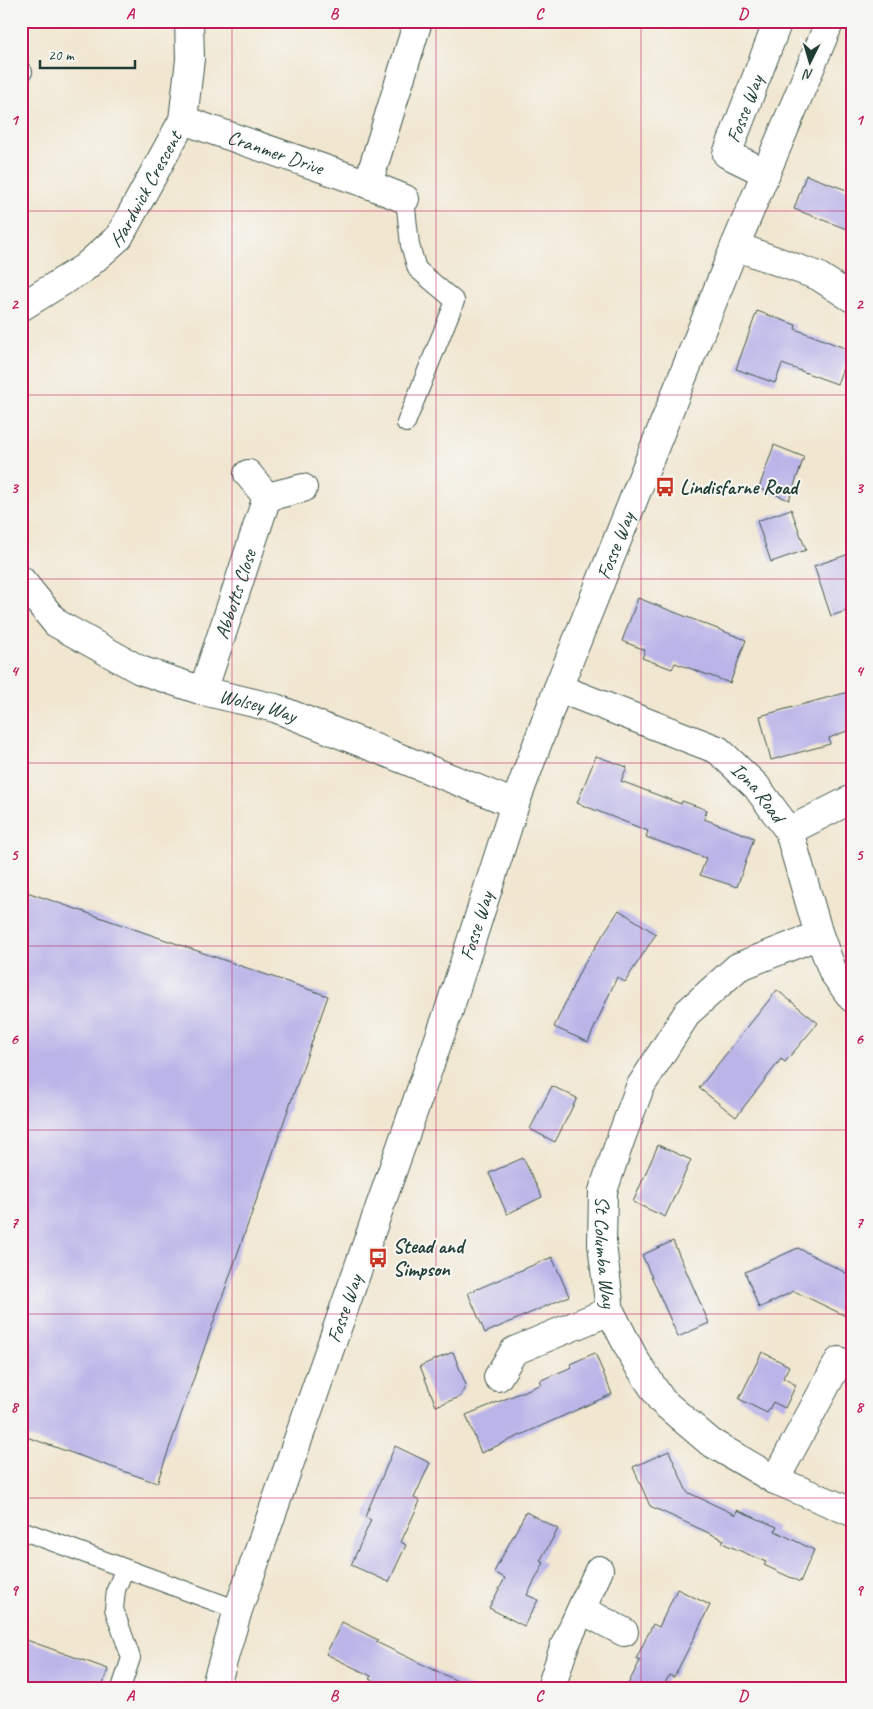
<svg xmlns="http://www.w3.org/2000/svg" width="873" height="1709" viewBox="0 0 873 1709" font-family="Caveat,sans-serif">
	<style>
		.building { fill: #bab4e8 }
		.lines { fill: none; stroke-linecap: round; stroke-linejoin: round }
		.service-casing { stroke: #3e564b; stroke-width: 20 }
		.minor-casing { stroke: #3e564b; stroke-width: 30 }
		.tertiary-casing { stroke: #3e564b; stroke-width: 30 }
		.service { stroke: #fff; stroke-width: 18 }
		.minor { stroke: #fff; stroke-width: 28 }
		.tertiary { stroke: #fff; stroke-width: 28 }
		.grid { fill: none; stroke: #c2185b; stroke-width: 1; stroke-opacity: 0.55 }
		.labels { text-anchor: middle; stroke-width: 4; stroke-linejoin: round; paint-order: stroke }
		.street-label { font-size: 20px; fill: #1f3d34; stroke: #f6f6f2 }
		.poi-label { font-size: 20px; font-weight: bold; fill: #1f3d34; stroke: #f6f6f2; text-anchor: start }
		.neatline { fill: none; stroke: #c2185b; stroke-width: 2 }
		.grid-label { font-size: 16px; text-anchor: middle; font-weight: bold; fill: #c2185b }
	</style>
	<rect width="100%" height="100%" fill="#f6f6f2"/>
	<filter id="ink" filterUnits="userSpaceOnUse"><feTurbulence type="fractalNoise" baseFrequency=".02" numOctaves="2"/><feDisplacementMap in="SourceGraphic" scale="10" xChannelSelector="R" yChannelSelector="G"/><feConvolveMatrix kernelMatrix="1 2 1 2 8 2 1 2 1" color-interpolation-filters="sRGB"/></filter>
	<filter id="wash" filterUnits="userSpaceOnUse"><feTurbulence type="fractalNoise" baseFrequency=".0096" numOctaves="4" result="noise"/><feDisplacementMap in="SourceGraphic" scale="20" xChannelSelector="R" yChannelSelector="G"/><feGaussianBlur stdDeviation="1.12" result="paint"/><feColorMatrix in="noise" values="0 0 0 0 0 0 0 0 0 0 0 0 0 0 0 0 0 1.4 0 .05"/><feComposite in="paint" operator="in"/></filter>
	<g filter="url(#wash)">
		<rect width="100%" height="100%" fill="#f1e6d0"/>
		<g id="blocks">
			<path class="building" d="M806,175L852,192V231L794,209Z
				M757,311L796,325L795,329L850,350L837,384L782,364L775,383L736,369Z
				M774,445L804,457L789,500L759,488Z
				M791,509L806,550L771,562L757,521Z
				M852,553V609L831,616L814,566Z
				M638,598L746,640L730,683L675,663L672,669L642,658L645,650L622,641Z
				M852,691V729L829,738L830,744L771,760L760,716Z
				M596,756L627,767L621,781L681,804L682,801L707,810L704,819L754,838L737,887L700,875L706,858L646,837L648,831L577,803Z
				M21,890L328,996L157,1483L21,1435Z
				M619,910L656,934L625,982L617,977L588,1042L554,1027L581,969Z
				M777,990L818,1023L785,1062L781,1059L736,1117L699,1088Z
				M552,1086L577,1098L555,1142L530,1129Z
				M658,1145L691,1160L665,1217L633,1202Z
				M523,1158L542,1197L507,1214L489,1173Z
				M673,1241L709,1323L678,1337L642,1255Z
				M798,1248L852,1276V1319L794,1291L759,1308L745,1272Z
				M552,1257L569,1296L485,1333L468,1293Z
				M453,1352L466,1385L460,1397L436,1406L420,1366Z
				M762,1352L789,1366L783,1378L796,1385L785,1408L773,1402L767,1413L739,1399Z
				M595,1353L612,1394L481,1453L466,1415L542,1384L539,1381L572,1367L570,1364Z
				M395,1446L430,1463L414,1498L420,1501L401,1542L406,1545L389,1582L351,1565L371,1520L365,1517Z
				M669,1451L687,1492L736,1515L737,1510L777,1527L775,1531L814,1550L800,1582L764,1565L766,1562L722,1543L724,1540L650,1506L633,1467Z
				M526,1512L558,1529L540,1561L544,1563L527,1595L538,1600L524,1626L489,1608L505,1578L494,1572Z
				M677,1589L710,1605L696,1634L674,1677L669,1675L663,1688H626L640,1661L636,1659L653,1624L659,1627Z
				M342,1622L378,1640L376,1642L472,1688H388L369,1679L371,1676L326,1654Z
				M21,1638L108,1669L102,1688H21Z"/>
		</g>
	</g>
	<g filter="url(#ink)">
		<use href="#blocks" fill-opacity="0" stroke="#3e564b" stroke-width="1"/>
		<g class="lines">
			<defs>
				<path id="service" d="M21,73L23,72
					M405,199L410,245L417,269L455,301L406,423
					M21,1530L238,1610
					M121,1688L131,1658L114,1609L116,1590L124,1570"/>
				<g id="minor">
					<path id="s1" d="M183,120L368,184L405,199"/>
					<path id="s2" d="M766,173L727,154L778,21"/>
					<path d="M368,184L418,21"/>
					<path d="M735,246L818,276L852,298"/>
					<path id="s3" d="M21,307L84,268L119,237L183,120L190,59L189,21"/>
					<path d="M248,474L267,497L303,488"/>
					<path id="s4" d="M21,580L56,623L140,670L203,691L275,708L515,804"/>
					<path id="s5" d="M558,688L718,750L756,786L789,831L819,935L833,972L852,998"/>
					<path id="s6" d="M203,691L267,497"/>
					<path d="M789,831L852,799"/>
					<path id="s7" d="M819,935L738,967L688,1012L640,1087L621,1138L603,1191L602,1244L610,1311L635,1360L662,1401L710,1442L775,1480L852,1512"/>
					<path d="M498,1377L514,1351L610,1311"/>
					<path d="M775,1480L839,1361"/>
					<path d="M582,1610L624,1632"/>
					<path d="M551,1688L564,1647L599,1570"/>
				</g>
				<g id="tertiary">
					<path id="s8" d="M215,1688L238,1610L449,1010L515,804L558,688L735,246L830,21"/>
				</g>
			</defs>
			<use href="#service" class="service-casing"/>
			<use href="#minor" class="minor-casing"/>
			<use href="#tertiary" class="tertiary-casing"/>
			<use href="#service" class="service"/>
			<use href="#minor" class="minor"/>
			<use href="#tertiary" class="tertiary"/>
		</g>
	</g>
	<path class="grid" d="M232,21V1688M436,21V1688M641,21V1688M21,211H852M21,395H852M21,579H852M21,763H852M21,946H852M21,1130H852M21,1314H852M21,1498H852"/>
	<defs>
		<symbol id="bus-bare" viewBox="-9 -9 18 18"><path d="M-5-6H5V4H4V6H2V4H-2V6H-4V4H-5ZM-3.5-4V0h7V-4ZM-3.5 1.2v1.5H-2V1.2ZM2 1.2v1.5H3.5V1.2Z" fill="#c8321e" stroke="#f6f6f2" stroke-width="2.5" paint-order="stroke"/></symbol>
	</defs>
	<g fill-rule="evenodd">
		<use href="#bus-bare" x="651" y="473" width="28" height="28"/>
		<use href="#bus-bare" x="364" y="1244" width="28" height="28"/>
	</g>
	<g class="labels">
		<g class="street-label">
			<text dy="7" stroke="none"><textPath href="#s2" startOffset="92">Fosse Way</textPath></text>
			<text dy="7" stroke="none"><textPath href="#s1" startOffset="98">Cranmer Drive</textPath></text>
			<text dy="7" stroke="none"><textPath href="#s3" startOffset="176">Hardwick Crescent</textPath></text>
			<text dy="7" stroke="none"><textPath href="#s8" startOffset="1211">Fosse Way</textPath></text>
			<text dy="7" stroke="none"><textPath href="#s6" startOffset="102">Abbotts Close</textPath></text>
			<text dy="7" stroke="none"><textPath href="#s4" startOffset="275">Wolsey Way</textPath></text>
			<text dy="7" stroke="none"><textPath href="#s5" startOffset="230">Iona Road</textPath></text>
			<text dy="7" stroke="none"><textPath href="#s8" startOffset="806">Fosse Way</textPath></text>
			<text dy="7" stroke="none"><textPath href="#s7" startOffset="415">St Columba Way</textPath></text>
			<text dy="7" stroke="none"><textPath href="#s8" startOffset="401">Fosse Way</textPath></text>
		</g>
		<g class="poi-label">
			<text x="680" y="494">Lindisfarne Road</text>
			<text x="393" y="1253">Stead and<tspan x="393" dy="23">Simpson</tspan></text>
		</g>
	</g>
	<rect width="873" height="1709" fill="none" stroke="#f6f6f2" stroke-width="55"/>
	<g transform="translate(810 62) rotate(185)" stroke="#f6f6f2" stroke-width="4" paint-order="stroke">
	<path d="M0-4L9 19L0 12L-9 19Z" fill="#1f3d34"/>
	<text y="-8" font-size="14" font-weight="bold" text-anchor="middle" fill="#1f3d34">N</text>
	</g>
	<path d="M40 60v8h95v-8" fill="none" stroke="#1f3d34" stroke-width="2.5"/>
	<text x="48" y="60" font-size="15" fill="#1f3d34" stroke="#f6f6f2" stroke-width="4" paint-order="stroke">20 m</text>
	<rect x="28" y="28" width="818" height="1654" class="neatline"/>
	<g class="grid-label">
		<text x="130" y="19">A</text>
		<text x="334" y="19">B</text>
		<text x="539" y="19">C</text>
		<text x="743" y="19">D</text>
		<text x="14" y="125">1</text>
		<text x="859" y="125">1</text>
		<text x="14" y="309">2</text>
		<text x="859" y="309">2</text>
		<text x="14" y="493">3</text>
		<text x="859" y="493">3</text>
		<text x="14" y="676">4</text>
		<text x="859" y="676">4</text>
		<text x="14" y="860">5</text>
		<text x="859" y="860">5</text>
		<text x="14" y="1044">6</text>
		<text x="859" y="1044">6</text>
		<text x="14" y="1228">7</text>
		<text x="859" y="1228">7</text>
		<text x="14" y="1412">8</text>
		<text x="859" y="1412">8</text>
		<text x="14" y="1595">9</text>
		<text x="859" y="1595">9</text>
		<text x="130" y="1701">A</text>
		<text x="334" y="1701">B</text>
		<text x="539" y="1701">C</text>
		<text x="743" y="1701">D</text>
	</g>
</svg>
